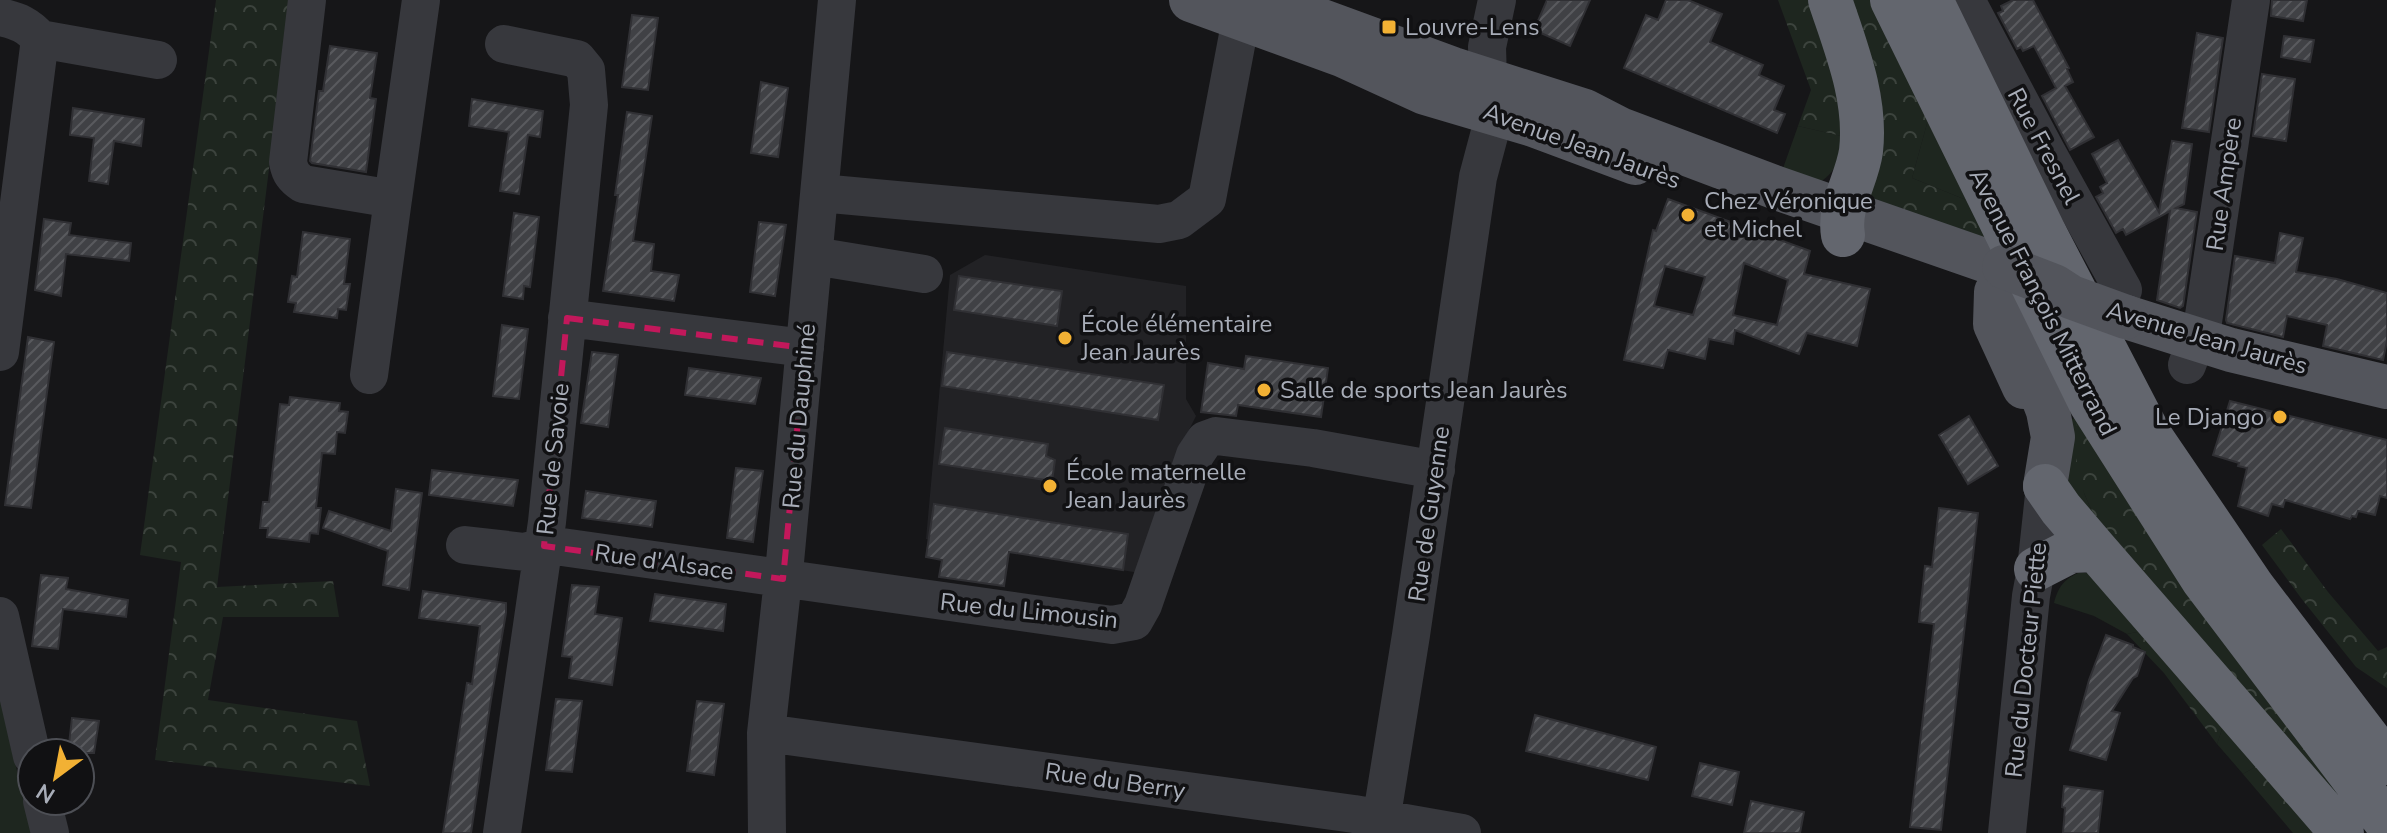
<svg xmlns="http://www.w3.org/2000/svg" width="2387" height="833" viewBox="0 0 2387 833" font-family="'Nunito Sans',sans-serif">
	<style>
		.built { fill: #222225 }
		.grass { fill: #1e261f }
		.forest { fill: url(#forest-crowns) }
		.building { fill: url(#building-hatch); stroke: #303034; stroke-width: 2; fill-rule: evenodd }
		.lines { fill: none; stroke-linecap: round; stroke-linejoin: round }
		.minor { stroke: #37383d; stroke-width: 38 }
		.major { stroke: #53555c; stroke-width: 44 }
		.highway { stroke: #63666e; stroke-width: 44 }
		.major-bridge { stroke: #53555c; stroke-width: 44 }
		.marked { fill: none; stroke: #c2185b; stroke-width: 6; stroke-dasharray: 16 10; stroke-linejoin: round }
		.poi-dot { fill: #f2b134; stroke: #111113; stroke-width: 3 }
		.labels { text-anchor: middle; stroke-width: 7; stroke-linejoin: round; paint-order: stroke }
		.poi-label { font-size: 24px; fill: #a8adb8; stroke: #111113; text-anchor: start }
		.street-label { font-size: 24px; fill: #a8adb8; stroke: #111113 }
	</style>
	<defs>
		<pattern id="forest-crowns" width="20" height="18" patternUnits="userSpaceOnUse" patternTransform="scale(2)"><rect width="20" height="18" fill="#1e261f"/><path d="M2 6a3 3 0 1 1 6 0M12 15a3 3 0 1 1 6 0" fill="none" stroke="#3c433d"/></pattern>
		<pattern id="building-hatch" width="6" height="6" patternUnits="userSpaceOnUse" patternTransform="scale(2)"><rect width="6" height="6" fill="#404145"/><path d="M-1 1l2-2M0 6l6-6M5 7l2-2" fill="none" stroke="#595a5e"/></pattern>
	</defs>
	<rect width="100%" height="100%" fill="#161618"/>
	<path class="built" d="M985,255L1186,286V399L1196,416L1187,434L1140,573L926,539L950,275Z"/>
	<path class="grass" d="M1929,116L1971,202L1912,178Z
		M1798,126L1846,137C1841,158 1836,173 1817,184L1782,171Z
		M2077,416L2084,493L2107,545L2068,500L2069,421Z
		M2078,573H2091L2147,630L2127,634L2094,616L2054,603C2058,588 2063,580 2078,573Z
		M0,696L31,833H0Z
		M2225,720L2264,762L2243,774L2217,744Z"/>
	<path class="forest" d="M216,0H290L217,587L333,581L339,617H223L208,700L357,721L370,786L155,760L181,562L140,555Z
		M1778,0H1816L1846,137L1798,126L1811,90Z
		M1846,0H1874L1929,116L1912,178L1971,202L1994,246L1867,197Z
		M2077,416L2350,798L2337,809L2107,545L2084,493L2076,464Z
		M2281,529L2328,592L2378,651L2387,647V688L2356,667L2301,598L2262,545Z
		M2147,630L2225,720L2217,744L2164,673L2127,634Z
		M2264,762L2324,833H2293L2243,774Z"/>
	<path class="building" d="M1547,0H1590L1570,46L1534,30Z
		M1666,0H1688L1722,14L1710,42L1763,65L1759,75L1784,86L1774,110L1785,114L1777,133L1624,68L1646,15L1658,20Z
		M2013,0H2033L2069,68L2067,69L2073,82L2065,86L2094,137L2070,150L2042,96L2056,88L2034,46L2023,51L2021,47L2017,49L1998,13L2003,11L2001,6Z
		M2272,0H2307L2303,21L2271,16Z
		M632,15L658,18L648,90L622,87Z
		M2197,33L2223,38L2209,132L2182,128Z
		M2284,36L2314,40L2310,62L2281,57Z
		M330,46L377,53L370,98L376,99L366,172L312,163L310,161L319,91H323Z
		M2262,74L2295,79L2286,141L2253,136Z
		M761,82L788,88L778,157L751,153Z
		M472,99L543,111L540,137L528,135L519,194L500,191L509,132L469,126Z
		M73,108L144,119L141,146L114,141L108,184L89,181L94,138L70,135Z
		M627,112L652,116L633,241L654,244L651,271L679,275L674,301L603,291L618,195H615Z
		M2118,140L2159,212L2172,141L2192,144L2184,204L2176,208L2197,212L2183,306L2180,308L2157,300L2170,211L2126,235L2123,229L2116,233L2096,197L2103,193L2100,187L2107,183L2092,154Z
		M1668,199L1810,251L1804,274L1870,289L1857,346L1807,333L1799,354L1735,330L1733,344L1709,339L1705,359L1668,350L1663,368L1624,360L1653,230L1656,231ZM1744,263L1788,280L1777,325L1733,315ZM1665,266L1705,277L1693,315L1654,306Z
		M514,213L539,217L530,287L524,286L523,299L503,296Z
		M44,219L71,223L69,235L131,243L129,261L66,254L61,296L35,290Z
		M759,222L786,225L775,296L750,292Z
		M303,232L350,239L344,284H350L346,310L338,309L337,318L294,312L296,303L288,302L292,276L297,277Z
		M2280,233L2303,238L2296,272L2337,279L2387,293V341L2383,360L2323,346L2327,325L2287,316L2283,337L2227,323L2226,320L2235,256L2275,263Z
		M959,276L1062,291L1057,326L954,310Z
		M502,325L528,329L519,399L493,396Z
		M28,337L54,342L31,508L5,505Z
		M592,352L618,355L608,427L581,423Z
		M947,352L1164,385L1158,420L942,386Z
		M1246,356L1328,368L1321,417L1238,405L1236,416L1201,412L1208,363L1244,369Z
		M689,368L761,378L755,404L685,395Z
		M290,397L340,403L339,411L348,412L345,433L337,432L335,454L322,453L316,508H321L318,534L310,533L309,542L267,537L268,528H260L263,502H269L280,404L289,405Z
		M2230,401L2387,440V498L2380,496L2375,515L2358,511L2356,517L2352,516L2350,519L2285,500L2283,507L2272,504L2268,516L2238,506L2247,468L2238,466L2239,463L2213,455Z
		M1969,416L1998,466L1968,484L1939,435Z
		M945,428L1048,444L1046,456L1055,460L1052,481L939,464Z
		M736,468L763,471L753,542L727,538Z
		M432,470L518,480L513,506L429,495Z
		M396,489L422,493L409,590L383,585L388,551L323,528L329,511L391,531Z
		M586,491L656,501L652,527L582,518Z
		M934,504L1128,534L1123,570L1009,552L1004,586L939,577L942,560L926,557Z
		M1939,508L1978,513L1941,830L1910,827L1934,624L1919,622L1925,566L1932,567Z
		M41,575L68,578L66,589L128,600L126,617L63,609L58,649L32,646Z
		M572,585L599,587L595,614L622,618L612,685L569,678L572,657L562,656Z
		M423,591L506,603V613L491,700L471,833H443L467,683L472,684L480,626L419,618Z
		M655,594L726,604L723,631L650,621Z
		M2106,635L2133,645V647L2145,652L2137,676L2133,678L2112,711L2120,713L2106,760L2070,750L2089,680Z
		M556,699L582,701L572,772L546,770Z
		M697,701L724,704L714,775L687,771Z
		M1535,715L1656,747L1648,780L1526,751Z
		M72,718L99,721L94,753H68Z
		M1700,763L1739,772L1732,805L1692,796Z
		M2064,786L2103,791L2098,833H2063L2065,808L2062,807Z
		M1751,801L1804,812L1800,833H1744Z"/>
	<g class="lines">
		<path class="minor" d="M307,0L288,162C290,173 294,178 303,184L393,199L421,0
			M1966,0L2046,151L2123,290
			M0,17C18,21 28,25 40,39L158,60
			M820,193L1159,224L1179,220L1207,199L1241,19
			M814,256L924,274
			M567,318L805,348
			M0,352L40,39
			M2187,365L2203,322L2251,0
			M369,375L393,199
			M465,545L525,552L544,546L562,547L1112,625L1134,621L1143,605L1195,455L1205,440L1216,436L1313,448L1436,470
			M0,616L32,756
			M766,733L1354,814L1462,833
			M42,801L50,833
			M1381,821L1411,635L1478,177L1495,113L1488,79L1487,47L1497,0
			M502,833L547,522L589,105L586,70L577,59L504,44
			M767,833L766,733L785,562L837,0
			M2007,833L2031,596L2036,569L2045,486"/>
		<path class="major" d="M1191,0L1342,55L1425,93L1533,125L1635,163
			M1265,0L1453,69L1585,111L1620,129L1774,187L2004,267L2027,305L2030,364L2048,411L2053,437L2045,486
			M1996,292L1995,324L2024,387
			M2126,317L2231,350L2387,387"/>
		<path class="highway" d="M1830,0C1846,48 1867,99 1861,151C1857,180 1838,205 1843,235
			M1892,0L2091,404L2203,580L2387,823
			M1931,0L2043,230L2149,434L2253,587L2387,763
			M2045,486L2061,509L2096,550L2342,833
			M2036,569L2071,551L2096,550"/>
		<path class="major-bridge" d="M2004,267L2054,286L2071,297L2126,317"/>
	</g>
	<path class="marked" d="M567,318L805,348L783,579L544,546Z"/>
	<g class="poi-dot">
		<rect x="1381" y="19" width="16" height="16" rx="4"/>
		<circle cx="1688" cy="215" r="8"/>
		<circle cx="1065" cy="338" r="8"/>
		<circle cx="1264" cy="390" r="8"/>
		<circle cx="2280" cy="417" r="8"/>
		<circle cx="1050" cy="486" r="8"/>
	</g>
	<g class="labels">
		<g class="poi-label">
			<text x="1405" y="35">Louvre-Lens</text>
			<text x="1704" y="209">Chez Véronique<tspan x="1704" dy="28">et Michel</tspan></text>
			<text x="1081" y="332">École élémentaire<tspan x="1081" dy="28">Jean Jaurès</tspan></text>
			<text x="1280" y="398">Salle de sports Jean Jaurès</text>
			<text x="2264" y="425" text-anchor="end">Le Django</text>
			<text x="1066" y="480">École maternelle<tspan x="1066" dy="28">Jean Jaurès</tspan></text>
		</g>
		<g class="street-label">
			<text transform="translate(1582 146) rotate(20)" y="8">Avenue Jean Jaurès</text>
			<text transform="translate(2044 146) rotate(62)" y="8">Rue Fresnel</text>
			<text transform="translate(2224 184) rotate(-82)" y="8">Rue Ampère</text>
			<text transform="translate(2043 302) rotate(63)" y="8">Avenue François Mitterrand</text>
			<text transform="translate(2207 338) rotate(16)" y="8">Avenue Jean Jaurès</text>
			<text transform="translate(799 416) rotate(-85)" y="8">Rue du Dauphiné</text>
			<text transform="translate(553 459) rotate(-84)" y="8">Rue de Savoie</text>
			<text transform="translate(1429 514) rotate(-82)" y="8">Rue de Guyenne</text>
			<text transform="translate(664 562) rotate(8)" y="8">Rue d'Alsace</text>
			<text transform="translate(1029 611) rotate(6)" y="8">Rue du Limousin</text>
			<text transform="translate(2026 660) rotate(-84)" y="8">Rue du Docteur Piette</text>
			<text transform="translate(1115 781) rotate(8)" y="8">Rue du Berry</text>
		</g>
	</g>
	<g transform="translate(56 777) rotate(212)"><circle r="38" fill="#111113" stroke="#4d4f55" stroke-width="2"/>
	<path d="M0-6L14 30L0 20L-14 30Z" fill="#f2b134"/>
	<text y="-12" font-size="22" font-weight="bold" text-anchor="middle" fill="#a8adb8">N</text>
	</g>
</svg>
